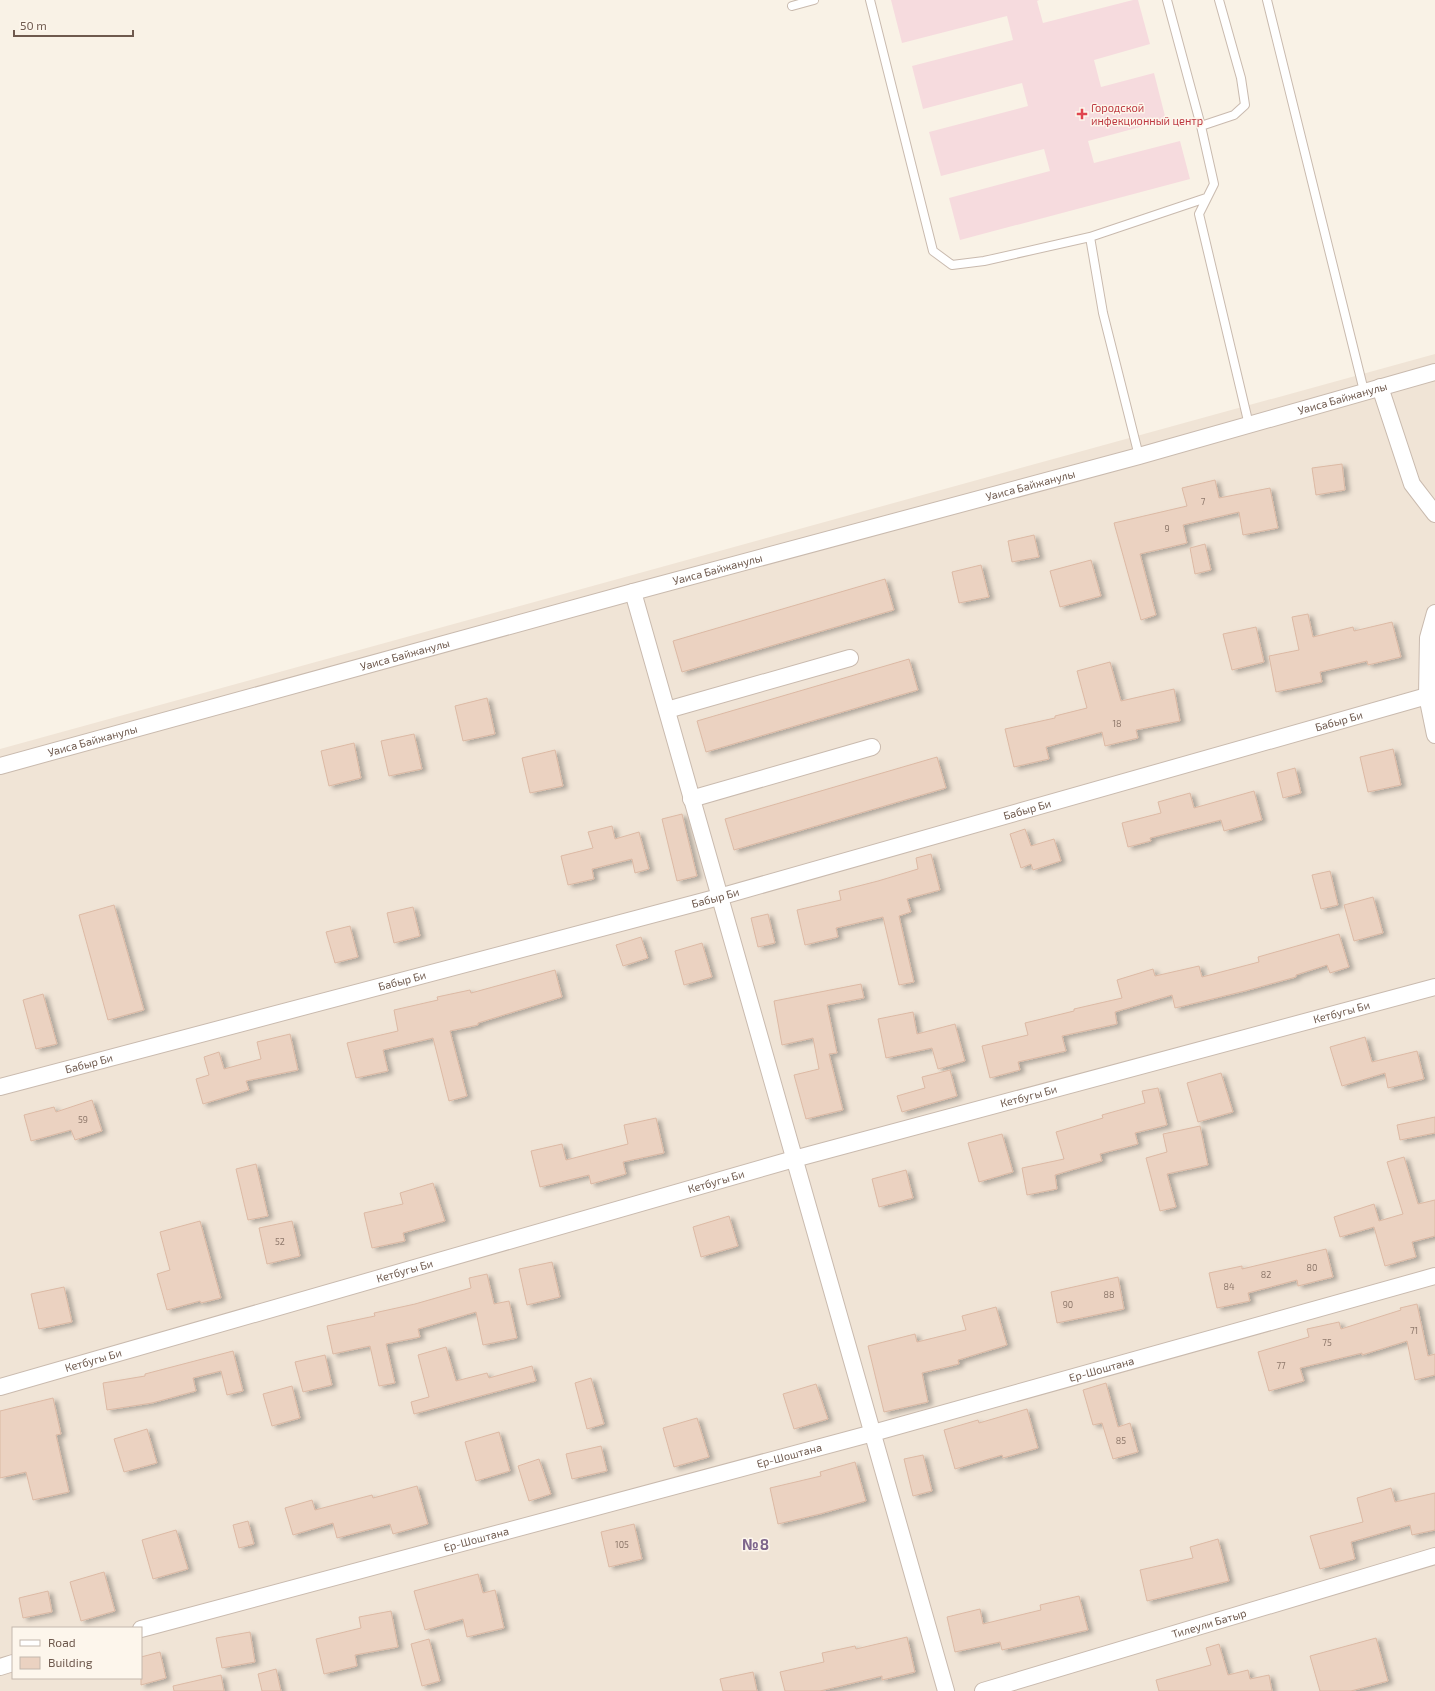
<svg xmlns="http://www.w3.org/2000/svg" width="1435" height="1691" viewBox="0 0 1435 1691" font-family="'Exo 2',sans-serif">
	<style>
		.residential { fill: #f0e4d6; fill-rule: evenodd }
		.medical { fill: #f6dbde }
		.building { fill: #ebd2c1; stroke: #dcb9a4; filter: url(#shadow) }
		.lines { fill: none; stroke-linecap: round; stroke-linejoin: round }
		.lane-casing { stroke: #c9baae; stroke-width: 10 }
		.street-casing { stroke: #c9baae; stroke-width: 18 }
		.lane { stroke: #fff; stroke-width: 8 }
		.street { stroke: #fff; stroke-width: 16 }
		.health-dot { fill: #e0444e; stroke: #fdf6ec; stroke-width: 1.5 }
		.labels { text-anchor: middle; stroke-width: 3; stroke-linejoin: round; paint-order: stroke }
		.number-label { font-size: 9px; fill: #8e786b }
		.health-label { font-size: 11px; fill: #be3a42; stroke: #fdf6ec; text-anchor: start }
		.street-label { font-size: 11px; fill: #6f5a4e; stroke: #fdf6ec }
		.district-label { font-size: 15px; font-weight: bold; letter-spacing: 1px; fill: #7e668c; stroke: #fdf6ec }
	</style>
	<defs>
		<filter id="shadow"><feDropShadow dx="4.5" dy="2.5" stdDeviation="2" flood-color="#0004"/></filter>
	</defs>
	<rect width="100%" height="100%" fill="#f9f2e6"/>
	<path class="residential" d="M1435,354V1691H0V749ZM13,1628H141V1678H13Z"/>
	<path class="medical" d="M891,0H1039L1037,1L1043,23L1133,0H1138L1150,44L1094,60L1101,87L1154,73L1166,120L1088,141L1094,163L1180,141L1190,179L960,240L949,198L1050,171L1044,149L941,176L929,132L1028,106L1022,83L923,109L912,66L1013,40L1007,16L902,43Z"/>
	<path class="building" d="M1342,464L1345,490L1316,495L1312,468Z
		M1215,480L1219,498L1270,488L1278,528L1243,535L1239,512L1183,525L1187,543L1140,554L1156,615L1141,620L1114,523L1187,506L1182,488Z
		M1034,535L1039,557L1012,562L1008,541Z
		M1205,544L1211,570L1195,574L1190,548Z
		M1091,560L1101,596L1060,607L1050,571Z
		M981,565L989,597L959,603L952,572Z
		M885,579L894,610L682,672L673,641Z
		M1308,614L1313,637L1353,627L1354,631L1392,622L1401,657L1368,665L1367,661L1320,672L1322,682L1276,692L1269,656L1299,650L1292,617Z
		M1256,627L1264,662L1232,670L1223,634Z
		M909,659L918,690L706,752L697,721Z
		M1110,662L1121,701L1174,689L1180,721L1136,730L1138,738L1105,746L1102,732L1046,747L1049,759L1014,767L1005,729L1055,718V716L1087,708L1077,671Z
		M487,698L495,734L463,741L455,706Z
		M414,734L422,769L389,776L381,741Z
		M354,743L361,778L329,786L321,751Z
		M1393,749L1401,785L1368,792L1360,757Z
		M555,750L563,786L530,793L522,758Z
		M937,757L946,788L734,850L725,819Z
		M1295,768L1301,793L1283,798L1277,773Z
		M1254,791L1262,820L1224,831L1221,820L1150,838L1151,841L1128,847L1122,823L1161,813L1158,802L1190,793L1194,808Z
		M682,814L697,876L677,881L662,819Z
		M612,826L615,839L639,832L649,869L635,873L632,859L592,869L594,879L568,885L561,856L593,848L588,832Z
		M1025,829L1031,846L1054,839L1061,861L1033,870L1031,864L1021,868L1010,834Z
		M931,854L940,890L907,899L911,912L899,916L914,982L899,985L883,917L836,928L838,937L805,945L797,910L841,900L839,891L878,881L918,869L916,858Z
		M1330,871L1338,905L1321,909L1312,875Z
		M1373,897L1383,933L1354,941L1344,905Z
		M114,905L144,1010L108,1020L79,915Z
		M413,907L420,936L394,943L387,913Z
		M768,914L775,943L758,947L751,918Z
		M350,926L358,957L335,963L326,932Z
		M1339,934L1349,967L1330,973L1327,965L1296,975V977L1245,991L1175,1008L1172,995L1115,1012L1117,1024L1062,1036L1066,1051L1018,1062L1020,1070L990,1078L982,1046L1028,1035L1025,1023L1074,1011V1009L1122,998L1117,980L1153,969L1155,976L1199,966L1202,977L1259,962L1258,957Z
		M641,937L648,958L623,966L616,945Z
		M702,943L712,977L684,985L675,951Z
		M555,970L562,997L478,1023V1025L450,1031L467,1096L449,1101L433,1038L383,1050L388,1071L356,1078L347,1043L398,1031L394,1010L438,1000L437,997L470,990L471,993Z
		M861,984L864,998L827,1005L837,1053L829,1054L843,1110L806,1119L794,1075L819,1069L813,1038L782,1045L774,1001Z
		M43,994L57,1044L36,1049L23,1000Z
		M913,1012L917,1034L955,1024L965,1061L938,1069L932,1048L886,1058L878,1019Z
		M290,1034L298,1070L246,1081L249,1090L203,1104L196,1079L209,1075L204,1057L219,1052L224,1069L261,1059L257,1042Z
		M1365,1037L1372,1062L1417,1051L1424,1079L1388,1088L1385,1073L1342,1086L1330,1047Z
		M950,1070L957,1096L902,1112L897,1096L925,1088L922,1077Z
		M1221,1073L1233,1112L1198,1122L1187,1083Z
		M1158,1088L1167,1125L1135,1133L1138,1144L1100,1154L1102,1161L1055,1175L1057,1189L1027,1195L1022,1168L1064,1159L1056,1132L1103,1118L1102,1115L1145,1103L1142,1091Z
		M92,1100L102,1131L75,1140L71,1130L31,1141L24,1115L54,1107L56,1112Z
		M1435,1117V1133L1400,1140L1397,1125Z
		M656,1118L664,1153L623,1162L626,1174L591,1184L589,1175L540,1187L531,1151L562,1144L566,1160L628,1144L624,1125Z
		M1200,1126L1208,1165L1167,1174L1176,1207L1160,1211L1146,1158L1167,1152L1163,1134Z
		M1002,1134L1013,1172L979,1182L968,1143Z
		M1404,1157L1418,1204L1435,1200V1236L1412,1242L1416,1257L1385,1266L1374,1227L1340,1237L1334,1217L1374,1204L1379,1221L1403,1214L1387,1162Z
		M256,1164L268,1216L248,1220L236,1169Z
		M906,1170L913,1198L879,1207L872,1179Z
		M433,1183L445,1221L403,1233L405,1241L372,1248L364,1213L403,1204L400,1193Z
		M729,1216L738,1246L701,1257L693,1227Z
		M200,1221L221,1298L201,1303L200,1301L167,1310L157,1274L170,1270L160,1232Z
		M292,1221L300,1256L267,1264L259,1228Z
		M1326,1249L1333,1277L1298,1286L1297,1280L1248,1293L1250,1301L1217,1308L1209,1273L1242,1266V1269Z
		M552,1262L560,1297L527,1305L519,1269Z
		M487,1274L494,1304L509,1301L517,1338L483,1345L476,1312L418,1329L420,1337L386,1344L395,1383L379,1386L370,1346L333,1354L327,1326L375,1316L374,1313L415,1304L471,1288L469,1278Z
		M1118,1277L1124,1309L1057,1323L1051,1292Z
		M64,1287L72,1322L39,1329L31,1294Z
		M1417,1304L1428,1356L1435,1354V1375L1415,1380L1407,1341L1362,1355V1353L1300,1368L1304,1381L1269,1391L1258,1352L1309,1337L1307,1329L1339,1322L1341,1329L1401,1310L1400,1308Z
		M996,1307L1007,1345L958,1360L959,1364L922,1373L928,1402L884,1412L868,1346L915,1334L917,1342L966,1330L962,1316Z
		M446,1347L456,1381L487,1373L489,1378L532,1366L536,1381L414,1414L411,1402L429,1397L418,1355Z
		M233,1351L243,1391L227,1395L221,1371L193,1378L196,1391L152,1403L107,1410L103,1383L145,1376V1374Z
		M325,1355L332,1385L303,1392L295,1362Z
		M591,1378L604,1424L587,1429L575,1383Z
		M1106,1383L1118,1427L1130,1423L1138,1452L1113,1459L1102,1423L1093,1425L1083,1390Z
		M816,1384L828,1419L794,1429L783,1394Z
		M292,1386L300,1418L272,1426L263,1394Z
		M53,1398L61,1434L56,1435L69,1492L33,1500L26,1472L0,1478V1411Z
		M1027,1409L1038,1448L1003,1458L1002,1455L955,1469L944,1430L978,1420L979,1423Z
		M697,1418L709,1457L674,1467L663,1428Z
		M147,1429L157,1463L124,1472L114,1439Z
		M499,1432L510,1471L476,1481L465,1442Z
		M601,1446L607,1471L572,1479L566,1454Z
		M923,1455L932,1491L913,1496L904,1459Z
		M539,1459L551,1494L529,1501L518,1466Z
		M855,1462L866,1501L820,1514L778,1524L770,1488L821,1476L820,1472Z
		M417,1486L428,1524L393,1534L390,1524L337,1538L333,1523L293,1535L285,1508L312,1500L315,1510L372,1495L373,1498Z
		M1391,1488L1395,1502L1435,1493V1530L1412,1535L1410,1525L1351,1542L1355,1559L1320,1569L1310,1536L1363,1522L1357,1498Z
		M248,1521L254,1544L239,1548L233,1525Z
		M634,1524L642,1559L609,1567L601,1532Z
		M176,1530L188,1569L153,1579L142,1540Z
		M1218,1539L1229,1581L1147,1601L1140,1570L1193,1558L1190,1547Z
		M104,1572L115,1611L81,1621L70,1582Z
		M478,1574L483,1593L495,1590L504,1628L467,1637L463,1619L425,1630L414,1591Z
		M48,1591L52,1612L23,1618L19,1598Z
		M1079,1596L1088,1630L1002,1650L1000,1642L955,1652L947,1617L980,1609L983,1624L1041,1610L1040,1605Z
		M391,1611L398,1647L355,1655L357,1666L324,1674L316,1639L361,1628L359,1617Z
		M250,1632L255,1662L222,1668L216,1638Z
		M907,1637L915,1672L882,1680V1676L820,1691H785L780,1672L824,1662L822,1653L855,1646L856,1649Z
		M1376,1638L1388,1681L1351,1691H1320L1310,1656Z
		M429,1639L440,1681L422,1686L411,1644Z
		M1219,1644L1228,1675L1248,1670L1250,1679L1269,1675L1272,1691H1159L1156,1680L1211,1665L1206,1648Z
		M160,1652L166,1678L141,1685V1657Z
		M276,1669L281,1691H262L258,1674Z
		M753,1672L757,1691H723L720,1679Z
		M221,1675L224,1691H174L173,1686Z"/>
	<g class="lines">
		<defs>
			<path id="lane" d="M870,0L933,251L952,265L984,261L1090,237
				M1167,0L1201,126L1214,184L1199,214L1249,425
				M1267,0L1364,391
				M792,6L814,0
				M1201,126L1234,115L1245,105L1241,78L1219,0
				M1139,456L1103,313L1090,237L1206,198"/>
			<g id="street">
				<path d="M1380,387L1412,484L1435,514"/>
				<path d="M633,592L946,1691"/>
				<path d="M1435,613L1428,638L1427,696L1435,735"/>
				<path d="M667,710L850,658"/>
				<path id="s1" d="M0,766L633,592L1139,456L1435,372"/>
				<path d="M691,799L872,747"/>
				<path id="s2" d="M0,1087L719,897L1427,696"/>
				<path id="s3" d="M0,1387L794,1159L1435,987"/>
				<path id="s4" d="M141,1629L873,1433L1435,1276"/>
				<path d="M0,1667L13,1663"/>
				<path id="s5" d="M983,1691L1435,1556"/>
			</g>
		</defs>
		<use href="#lane" class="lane-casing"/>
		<use href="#street" class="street-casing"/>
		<use href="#lane" class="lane"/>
		<use href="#street" class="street"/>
	</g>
	<path class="health-dot" d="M1080 108h4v4h4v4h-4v4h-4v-4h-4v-4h4z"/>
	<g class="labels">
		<g class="number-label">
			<text x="1203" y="505">7</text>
			<text x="1167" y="532">9</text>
			<text x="1117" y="727">18</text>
			<text x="83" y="1123">59</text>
			<text x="280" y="1245">52</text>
			<text x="1312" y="1271">80</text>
			<text x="1266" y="1278">82</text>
			<text x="1229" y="1290">84</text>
			<text x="1109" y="1298">88</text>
			<text x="1068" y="1308">90</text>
			<text x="1414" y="1334">71</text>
			<text x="1327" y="1346">75</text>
			<text x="1281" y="1369">77</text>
			<text x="1121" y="1444">85</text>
			<text x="622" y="1548">105</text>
		</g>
		<g class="health-label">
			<text x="1091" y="112">Городской<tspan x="1091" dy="13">инфекционный центр</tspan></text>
		</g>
		<g class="street-label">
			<text dy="4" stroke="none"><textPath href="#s1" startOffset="1392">Уаиса Байжанулы</textPath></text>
			<text dy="4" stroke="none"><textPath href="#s1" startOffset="1068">Уаиса Байжанулы</textPath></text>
			<text dy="4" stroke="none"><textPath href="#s1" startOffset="744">Уаиса Байжанулы</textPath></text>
			<text dy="4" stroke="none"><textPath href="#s1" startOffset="420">Уаиса Байжанулы</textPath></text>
			<text dy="4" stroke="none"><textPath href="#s2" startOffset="1388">Бабыр Би</textPath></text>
			<text dy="4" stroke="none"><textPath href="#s1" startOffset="96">Уаиса Байжанулы</textPath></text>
			<text dy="4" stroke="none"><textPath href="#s2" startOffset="1064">Бабыр Би</textPath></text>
			<text dy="4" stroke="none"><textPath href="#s2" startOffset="740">Бабыр Би</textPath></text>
			<text dy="4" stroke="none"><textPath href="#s2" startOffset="416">Бабыр Би</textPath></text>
			<text dy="4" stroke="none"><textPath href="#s3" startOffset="1393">Кетбугы Би</textPath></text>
			<text dy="4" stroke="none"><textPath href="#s2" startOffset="92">Бабыр Би</textPath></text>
			<text dy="4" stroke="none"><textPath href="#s3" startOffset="1069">Кетбугы Би</textPath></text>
			<text dy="4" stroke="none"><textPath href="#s3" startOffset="745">Кетбугы Би</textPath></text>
			<text dy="4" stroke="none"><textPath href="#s3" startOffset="421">Кетбугы Би</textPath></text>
			<text dy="4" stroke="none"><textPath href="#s3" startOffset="97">Кетбугы Би</textPath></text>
			<text dy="4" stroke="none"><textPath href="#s4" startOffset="995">Ер-Шоштана</textPath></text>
			<text dy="4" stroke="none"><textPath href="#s4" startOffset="671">Ер-Шоштана</textPath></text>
			<text dy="4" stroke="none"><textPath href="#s4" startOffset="347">Ер-Шоштана</textPath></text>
			<text dy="4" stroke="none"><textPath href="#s5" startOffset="236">Тилеули Батыр</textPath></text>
		</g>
		<g class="district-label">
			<text x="756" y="1550">№8</text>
		</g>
	</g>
	<rect x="12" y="1627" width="130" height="52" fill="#fdf6ec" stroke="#c4b8ad"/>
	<rect x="20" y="1640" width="20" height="6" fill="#ffffff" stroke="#c4b8ad"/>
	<text x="48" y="1647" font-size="12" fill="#6f5a4e">Road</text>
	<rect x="20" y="1657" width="20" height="12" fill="#ebd2c1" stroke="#c4b8ad"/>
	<text x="48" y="1667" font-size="12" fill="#6f5a4e">Building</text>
	<path d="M14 30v6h119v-6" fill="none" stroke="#6f5a4e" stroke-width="2"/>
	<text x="20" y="30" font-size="12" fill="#6f5a4e" stroke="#fdf6ec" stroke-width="3" paint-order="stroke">50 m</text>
</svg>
